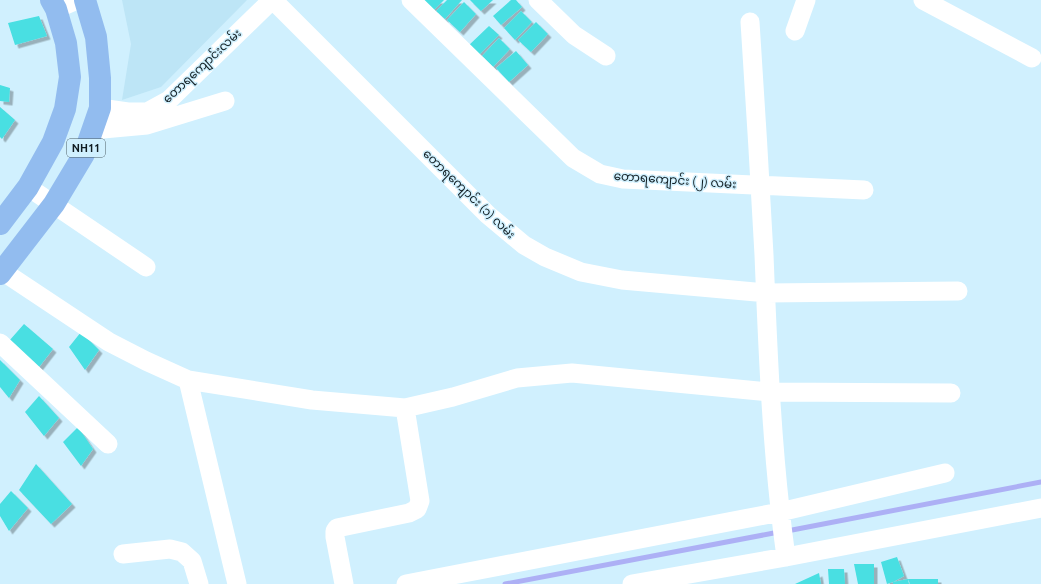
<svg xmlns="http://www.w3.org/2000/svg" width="1041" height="584" viewBox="0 0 1041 584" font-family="Ubuntu,'Noto Sans Myanmar',sans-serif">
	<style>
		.built { fill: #bde5f6 }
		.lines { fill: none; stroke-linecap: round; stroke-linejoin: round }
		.stream { stroke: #adb0f5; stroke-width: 5 }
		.building { fill: #48dfe2; filter: url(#shadow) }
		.minor { stroke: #fff; stroke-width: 19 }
		.highway { stroke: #92bcef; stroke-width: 22 }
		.labels { text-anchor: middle; stroke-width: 3; stroke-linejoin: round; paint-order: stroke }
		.shield { fill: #d0f0fe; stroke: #4a5c63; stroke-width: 1 }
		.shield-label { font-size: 11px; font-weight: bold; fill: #101c21 }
		.street-label { font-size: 12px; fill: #101c21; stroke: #d0f0fe }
	</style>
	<defs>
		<filter id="shadow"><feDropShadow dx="3.5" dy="3.5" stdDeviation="0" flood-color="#0004"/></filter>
	</defs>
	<rect width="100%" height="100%" fill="#d0f0fe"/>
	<path class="built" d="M122,0H247L161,87L122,100L131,44Z"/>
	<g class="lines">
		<path class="stream" d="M787,531L1041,482
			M505,584L779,532"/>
	</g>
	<path class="building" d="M422,0H444L432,12Z
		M447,0H462L445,19L436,11Z
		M470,0H493L481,11Z
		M511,0H516L522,7L501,25L493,16Z
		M464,2L476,14L460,32L447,20Z
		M521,11L532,22L515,40L504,28Z
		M39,16L47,36L15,45L8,23Z
		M536,22L548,34L531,52L518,40Z
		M489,26L499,35L477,57L467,47Z
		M499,38L510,49L493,67L482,56Z
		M516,51L528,65L509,82L496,68Z
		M0,85L10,88L9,102L0,101Z
		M0,107L15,120L2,139L0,137Z
		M24,324L53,349L36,371L9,341Z
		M81,332L99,350L85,370L69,347Z
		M0,360L20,380L9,398L0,387Z
		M39,396L59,418L44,436L25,412Z
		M78,427L93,449L81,466L63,442Z
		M36,464L72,504L51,524L19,490Z
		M11,491L28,508L9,531L0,516V504Z
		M897,557L904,576L893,582L908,579L909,584H893V582L887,584L881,562Z
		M854,564H874V584H858Z
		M828,569H844L845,584H829Z
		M819,573L821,584H795Z
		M908,579H938V584H910Z"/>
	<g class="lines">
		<path class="minor" d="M273,0L488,215L524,245L545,257L581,272L622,280L766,293L958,291
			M411,0L573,158L600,174L623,179L864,190
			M538,0L574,35L606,56
			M923,0L1032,58
			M56,9L77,0
			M750,22C755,100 760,177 764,255C768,356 772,457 786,557
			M795,31L806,0
			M100,108L128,112H147L169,100L272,0
			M92,130L147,125L225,101
			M28,187L146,267
			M2,271L109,342L146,361L188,380L312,400L405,408L453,397L517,378L572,373L770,392L951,393
			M0,343L108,444
			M188,380L237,584
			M123,554L170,549L182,552L192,561L199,584
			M344,584L335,537V531L337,528L409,513L417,509L420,501L405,408
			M406,584L780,512L945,473
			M632,584L786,557L1041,508"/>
		<path class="highway" d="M0,224L28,187L53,142L65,109L70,77L66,43L56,9L51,0
			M0,274L54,204L84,154L100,108V78L96,37L85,0"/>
	</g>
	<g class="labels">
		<rect class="shield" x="67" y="139" width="38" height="18" rx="3"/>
		<g class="shield-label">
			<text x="86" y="152">NH11</text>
		</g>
		<g class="street-label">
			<text transform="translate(202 66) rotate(-43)" y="4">တောရကျောင်းလမ်း</text>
			<text transform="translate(675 180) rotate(4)" y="4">တောရကျောင်း (၂) လမ်း</text>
			<text transform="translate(469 194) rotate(44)" y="4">တောရကျောင်း (၁) လမ်း</text>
		</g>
	</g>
</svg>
